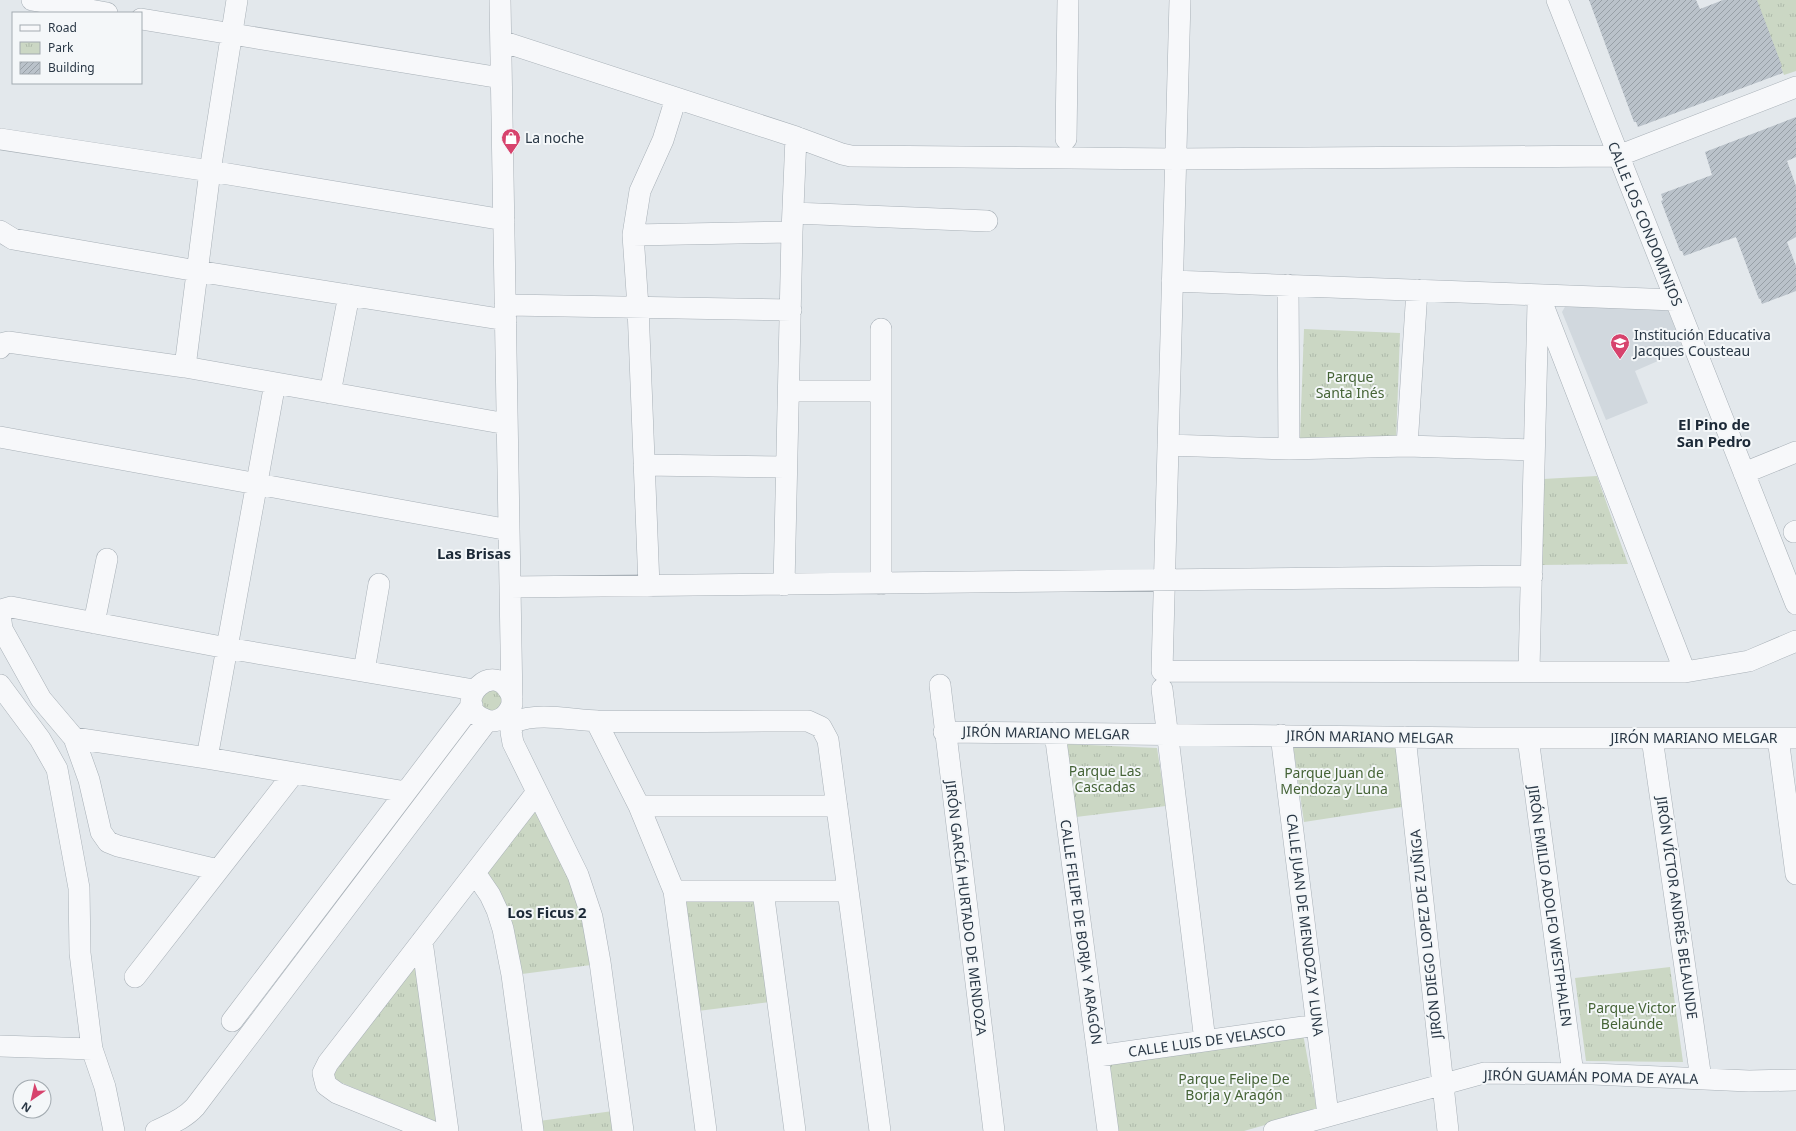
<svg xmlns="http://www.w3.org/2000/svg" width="1796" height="1131" viewBox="0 0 1796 1131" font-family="'Noto Sans',sans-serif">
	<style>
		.built { fill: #d1d8de }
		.park { fill: url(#park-tufts) }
		.building { fill: url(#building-hatch) }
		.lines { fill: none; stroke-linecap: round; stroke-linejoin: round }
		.minor-casing { stroke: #a8b0b7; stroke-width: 22 }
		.minor { stroke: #f7f8fa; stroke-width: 21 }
		.labels { text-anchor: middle; stroke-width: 4; stroke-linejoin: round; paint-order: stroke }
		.poi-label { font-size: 14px; fill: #2a3846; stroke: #f4f7f9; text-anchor: start }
		.street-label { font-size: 14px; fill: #2a3846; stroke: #f4f7f9 }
		.park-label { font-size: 14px; fill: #456336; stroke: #f4f7f9 }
		.neighbourhood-label { font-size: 15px; font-weight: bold; fill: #1c2937; stroke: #f4f7f9 }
	</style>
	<defs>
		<pattern id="park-tufts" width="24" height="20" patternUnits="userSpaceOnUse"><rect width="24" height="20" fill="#cbd7c4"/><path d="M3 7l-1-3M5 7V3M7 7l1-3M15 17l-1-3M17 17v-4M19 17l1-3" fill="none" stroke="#aeb9aa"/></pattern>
		<pattern id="building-hatch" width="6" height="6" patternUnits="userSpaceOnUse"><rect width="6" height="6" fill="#bac2ca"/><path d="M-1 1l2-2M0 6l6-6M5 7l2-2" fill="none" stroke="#979fa6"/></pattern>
	</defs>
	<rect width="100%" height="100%" fill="#e3e8ec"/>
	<path class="built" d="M1666,304L1683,350L1635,371L1648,403L1606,420L1562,312L1566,305Z"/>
	<path class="park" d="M1756,0H1796V71L1784,75Z
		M1304,329L1400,333L1396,442L1300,438Z
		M1597,476L1628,564L1540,565L1543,479Z
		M492,685L507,701L489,716L476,696Z
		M1065,744L1157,748L1166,806L1076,817Z
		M1293,745L1398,746L1402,807L1304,822Z
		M536,806L570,875L583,920L591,965L522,974L483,873Z
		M756,897L770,1002L698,1011L683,898Z
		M416,965L438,1123L330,1078Z
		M1670,967L1683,1062L1586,1061L1575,978Z
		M1303,1034L1317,1110L1244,1131H1116L1109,1060Z
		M613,1111L615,1131H541L539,1121Z"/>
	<path class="building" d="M1589,0H1696L1700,9L1723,0H1757L1782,66L1781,67L1783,73L1638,127L1636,122H1634Z
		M1796,117V157L1787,161L1796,186V237L1787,242L1796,266V291L1762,304L1760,298L1759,299L1736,237L1684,256L1682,251H1680L1661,201L1663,200L1661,194L1712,175L1705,152Z"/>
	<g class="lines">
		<defs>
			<path id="minor" d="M32,0L107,13
				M500,0L512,704C508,716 497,725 484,719C448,704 496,654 512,697
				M1180,0L1162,671L1685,672L1749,661L1796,641
				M1557,0L1796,604
				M141,19L501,78
				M501,41L796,137L842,154L851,156L1176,159L1618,156L1796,87
				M0,139L210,171L504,220
				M1066,139L1068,0
				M794,213L987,221
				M0,231L13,239L197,271L506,320
				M633,235L792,232
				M1172,281L1675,300
				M1288,285L1289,449
				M1539,295L1685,672
				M505,305L791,310
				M0,348L1,344L8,342L185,367L507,424
				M185,367L210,171L237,0
				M789,391H881
				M330,393L349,295
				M0,437L509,530
				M1168,445L1289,449L1407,446L1534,450
				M1407,446L1417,290
				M644,465L786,467
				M1744,473L1796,452
				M1794,532L1796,531
				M881,584V329
				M784,585L792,232L796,137
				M649,586L638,307L633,235L640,191L663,140L676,98
				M510,587L1532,576
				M94,623L107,559
				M1529,670L1538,303
				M364,671L379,584
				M0,685L40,739L57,769L79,888L80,953L92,1049L105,1087L114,1131
				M940,685L994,1131
				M1162,689L1205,1041
				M596,721L639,806L674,891L706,1131
				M514,722C539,712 571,720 598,721C668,722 738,721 808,721L821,727L828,740L880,1131
				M514,722L511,732L513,743L578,875L592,917L600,962L623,1131
				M944,732L1475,738H1796
				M1055,733L1108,1131
				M1281,735L1328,1115
				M1405,737L1448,1131
				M74,738L207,758L406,792
				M1528,738L1573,1074
				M1652,738L1701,1079
				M1778,738L1796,874
				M207,758L275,383
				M639,806H837
				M218,870L118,846L108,842L101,832L89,780L74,738L41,699L2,629L0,614L4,609L11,607L227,648L474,690
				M475,873L490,895L497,910L503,929L512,975L533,1131
				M674,891H848
				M763,891L795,1131
				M422,941L448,1131
				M135,977L294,773
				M232,1021L472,705
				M0,1046L92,1049
				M1098,1056L1317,1025
				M156,1131C170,1124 184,1119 195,1107L487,721
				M431,1131L337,1093L326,1085L323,1073L328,1063L537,792
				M1274,1131L1484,1073L1593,1074L1749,1081L1796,1080"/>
		</defs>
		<use href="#minor" class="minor-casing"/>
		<use href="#minor" class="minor"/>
	</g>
	<defs>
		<symbol id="shop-pin" viewBox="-11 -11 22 30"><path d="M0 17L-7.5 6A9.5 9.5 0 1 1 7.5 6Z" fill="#d7436d" stroke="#f4f7f9"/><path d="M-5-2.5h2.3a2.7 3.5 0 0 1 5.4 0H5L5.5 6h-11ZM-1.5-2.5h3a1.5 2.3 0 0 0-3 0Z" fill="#fff"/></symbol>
		<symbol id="school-pin" viewBox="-11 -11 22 30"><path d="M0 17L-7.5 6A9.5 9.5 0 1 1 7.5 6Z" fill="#d7436d" stroke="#f4f7f9"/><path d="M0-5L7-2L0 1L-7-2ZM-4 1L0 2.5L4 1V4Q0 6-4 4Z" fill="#fff"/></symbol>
	</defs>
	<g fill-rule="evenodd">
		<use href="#shop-pin" x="500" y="127" width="22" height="30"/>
		<use href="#school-pin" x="1609" y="332" width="22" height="30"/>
	</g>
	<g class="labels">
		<g class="poi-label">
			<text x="525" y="143">La noche</text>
			<text x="1634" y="340">Institución Educativa<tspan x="1634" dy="16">Jacques Cousteau</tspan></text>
		</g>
		<g class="street-label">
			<text transform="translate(1645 224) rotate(68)" y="5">CALLE LOS CONDOMINIOS</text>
			<text transform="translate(1046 733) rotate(1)" y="5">JIRÓN MARIANO MELGAR</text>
			<text transform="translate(1370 737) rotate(1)" y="5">JIRÓN MARIANO MELGAR</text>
			<text x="1694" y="743">JIRÓN MARIANO MELGAR</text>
			<text transform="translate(1550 906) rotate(82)" y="5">JIRÓN EMILIO ADOLFO WESTPHALEN</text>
			<text transform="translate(966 908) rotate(83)" y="5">JIRÓN GARCÍA HURTADO DE MENDOZA</text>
			<text transform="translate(1677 908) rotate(82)" y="5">JIRÓN VÍCTOR ANDRÉS BELAUNDE</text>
			<text transform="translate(1305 925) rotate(83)" y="5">CALLE JUAN DE MENDOZA Y LUNA</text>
			<text transform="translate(1081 932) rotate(82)" y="5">CALLE FELIPE DE BORJA Y ARAGÓN</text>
			<text transform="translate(1426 934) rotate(-96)" y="5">JIRÓN DIEGO LOPEZ DE ZUÑIGA</text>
			<text transform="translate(1207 1041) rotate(-8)" y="5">CALLE LUIS DE VELASCO</text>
			<text transform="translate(1591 1077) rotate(1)" y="5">JIRÓN GUAMÁN POMA DE AYALA</text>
		</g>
		<g class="park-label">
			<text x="1350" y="382">Parque<tspan x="1350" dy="16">Santa Inés</tspan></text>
			<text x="1105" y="776">Parque Las<tspan x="1105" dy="16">Cascadas</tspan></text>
			<text x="1334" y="778">Parque Juan de<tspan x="1334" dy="16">Mendoza y Luna</tspan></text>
			<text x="1632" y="1013">Parque Victor<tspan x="1632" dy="16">Belaúnde</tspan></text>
			<text x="1234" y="1084">Parque Felipe De<tspan x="1234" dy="16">Borja y Aragón</tspan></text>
		</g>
		<g class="neighbourhood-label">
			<text x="1714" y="430">El Pino de<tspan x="1714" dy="17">San Pedro</tspan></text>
			<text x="474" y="559">Las Brisas</text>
			<text x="547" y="918">Los Ficus 2</text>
		</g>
	</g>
	<rect x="12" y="12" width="130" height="72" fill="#f4f7f9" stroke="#a3abb1"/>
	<rect x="20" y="25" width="20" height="6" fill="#f7f8fa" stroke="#a3abb1"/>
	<text x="48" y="32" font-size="12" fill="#2a3846">Road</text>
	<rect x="20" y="42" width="20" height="12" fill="url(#park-tufts)" stroke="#a3abb1"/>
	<text x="48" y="52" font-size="12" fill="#2a3846">Park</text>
	<rect x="20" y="62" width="20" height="12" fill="url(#building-hatch)" stroke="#a3abb1"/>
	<text x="48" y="72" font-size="12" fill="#2a3846">Building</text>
	<g transform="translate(32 1099) rotate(214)"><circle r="19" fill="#f4f7f9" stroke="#a3abb1"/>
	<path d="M0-3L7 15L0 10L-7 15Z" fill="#d7436d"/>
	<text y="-6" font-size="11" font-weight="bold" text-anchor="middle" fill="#2a3846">N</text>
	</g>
</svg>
